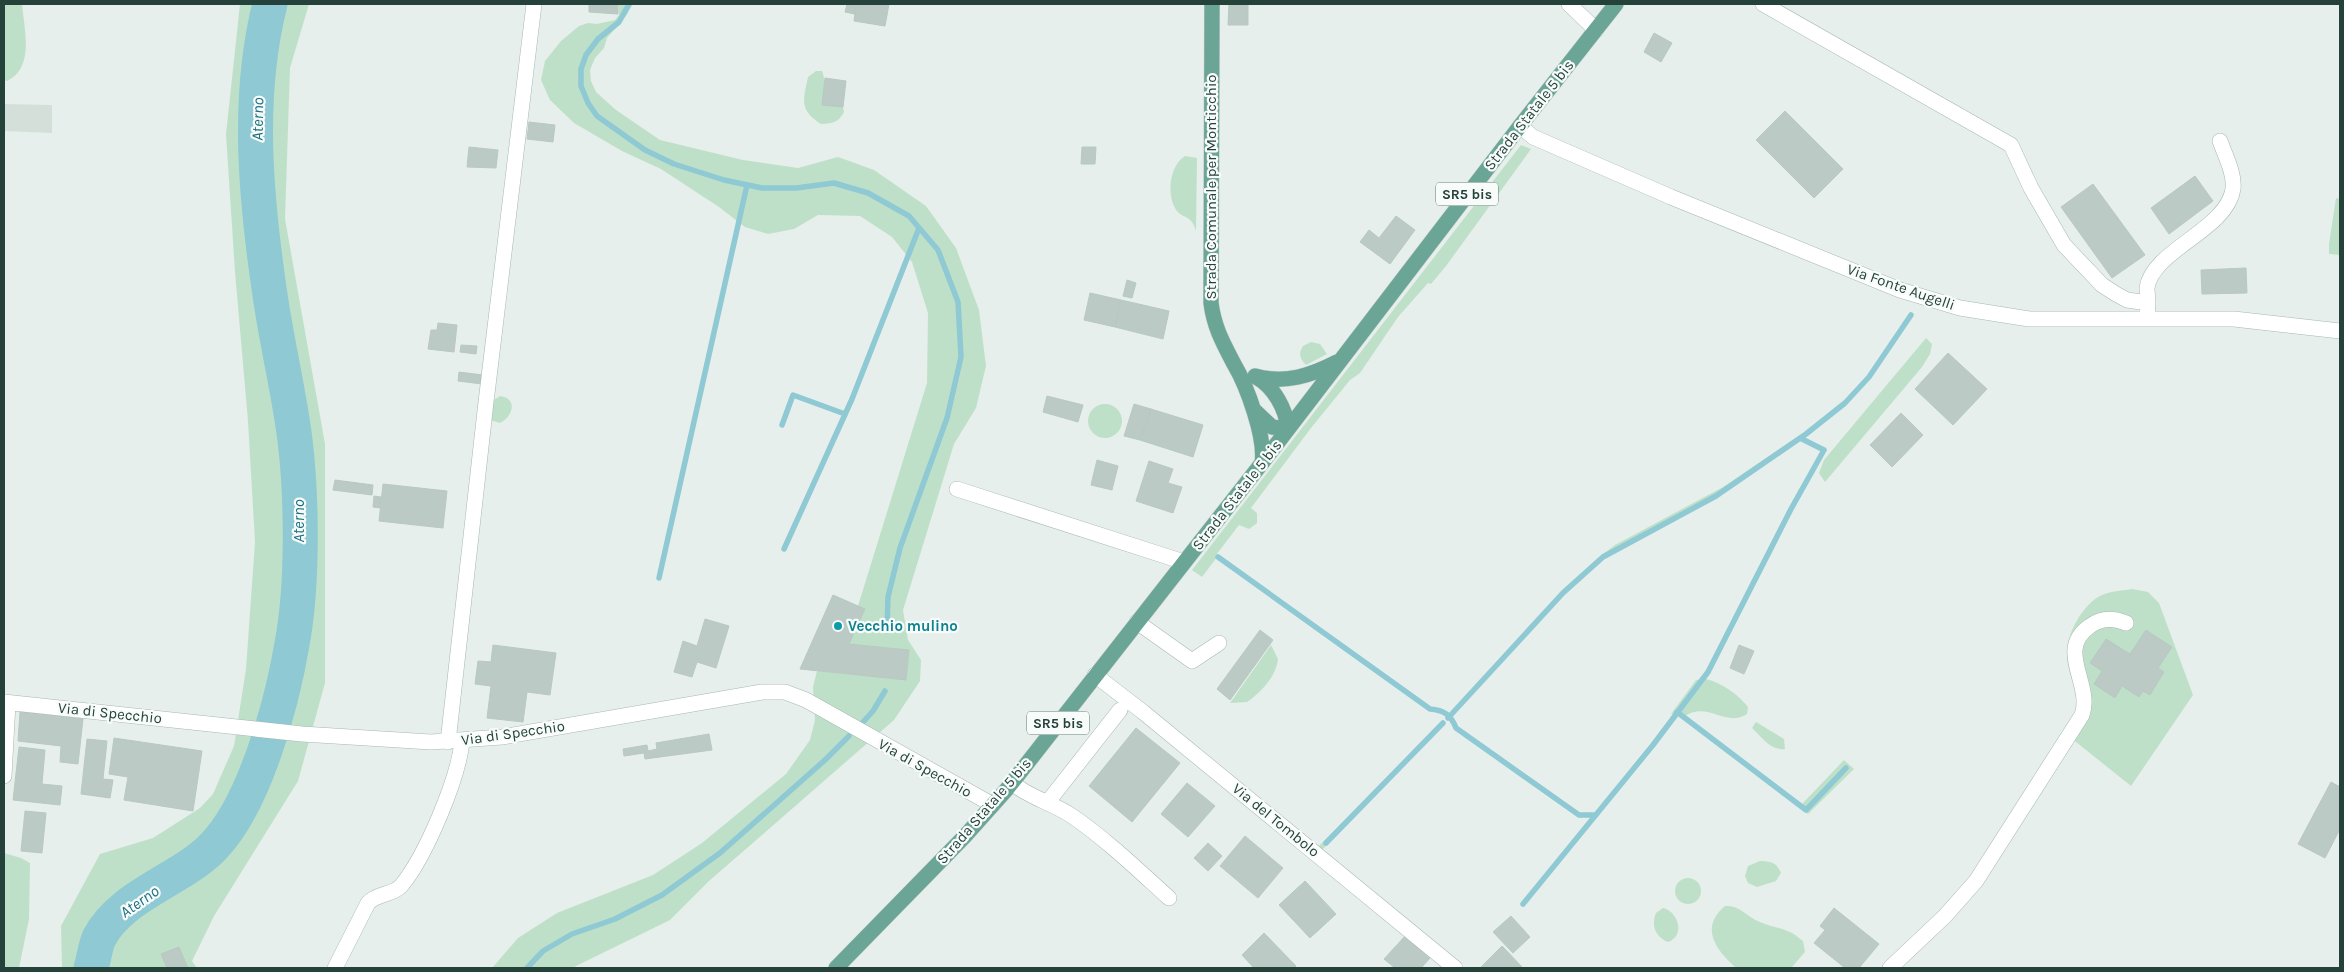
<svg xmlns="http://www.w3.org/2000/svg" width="2344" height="972" viewBox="0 0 2344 972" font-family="Karla,sans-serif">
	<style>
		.built { fill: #d4dfda }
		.green { fill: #bfe0c8 }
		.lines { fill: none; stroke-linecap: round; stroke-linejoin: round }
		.stream { stroke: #8ec9d4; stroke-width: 5.5 }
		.river { stroke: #8ec9d4; stroke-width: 35 }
		.building { fill: #bbcac4; stroke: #b8c9c2 }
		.minor-casing { stroke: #a8b8b2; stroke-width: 16 }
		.major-casing { stroke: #c2cac8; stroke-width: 16 }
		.minor { stroke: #fff; stroke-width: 15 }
		.major { stroke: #6aa596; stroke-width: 15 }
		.culture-dot { fill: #0f9aa8; stroke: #f7fbf9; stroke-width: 2 }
		.labels { text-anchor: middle; stroke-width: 4.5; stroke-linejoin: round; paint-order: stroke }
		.shield { fill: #f7fbf9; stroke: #637a73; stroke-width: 1 }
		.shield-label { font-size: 14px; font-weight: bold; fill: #24423a }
		.street-label { font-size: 15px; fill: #24423a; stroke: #f7fbf9 }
		.culture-label { font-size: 15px; font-weight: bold; fill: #0d838f; stroke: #f7fbf9; text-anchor: start }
		.water-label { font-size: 16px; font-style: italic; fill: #1c6f80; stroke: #f7fbf9 }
	</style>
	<rect width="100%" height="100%" fill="#e6efeb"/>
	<path class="built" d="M4,104L52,105V133L4,131Z"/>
	<path class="green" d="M4,4H22C24,28 35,68 7,81L4,80Z
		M240,4H309L290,68L285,219L325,444V683L298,781L214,916L192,961L197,968H62L61,926L100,854L153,838L200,808L213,794L234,746L246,669L255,542L248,421L235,272L226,134Z
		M619,4H633L626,16L607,38L604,48L595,58L590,70L591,81L596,92L616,110L660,140L743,160L798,168L838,157L874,170L926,206L956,248L979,310L986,366L976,408L954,444L903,610L908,640L921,660L920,681L894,720L709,881L670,920L572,968H492L518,938L557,913L653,875L702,843L786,774L810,740L815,720L813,687L817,671L906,680L909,650L849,644L865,609L858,606L927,383L928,313L912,262L892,237L860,216L818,215L794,229L768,234L745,227L719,207L661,169L622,151L574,123L550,100L541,80L545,61L561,41L579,26L588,23L597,24L615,20L619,15Z
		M816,71H822C829,85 814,108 843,106L844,112C838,123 833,123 821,124C799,110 803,101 808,77Z
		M1521,145L1531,149L1446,266L1431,284L1428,283L1398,317L1360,373L1350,380L1311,428L1251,508L1257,513V523L1249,529L1239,525L1216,555L1431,708L1449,714L1562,590L1599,557L1615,545L1723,487L1800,435L1804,437L1726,492L1601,560L1572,586L1452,716L1456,727L1578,814H1585L1581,818L1455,729C1450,716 1444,713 1431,710L1217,557L1202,577L1192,570Z
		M1185,156L1197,158L1196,231C1195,228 1193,222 1190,220C1186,216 1181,216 1177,211C1166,196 1169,166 1185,156Z
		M2336,198L2340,199V255L2329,254V244Z
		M1926,338L1932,344L1930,354L1922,367L1825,482L1819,473L1824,460Z
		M1311,342L1320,344L1327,354L1306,365C1300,359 1298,354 1303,346Z
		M500,396C518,398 513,417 500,423L490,420L491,402Z
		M1088 421a17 17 0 1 1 34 0a17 17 0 1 1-34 0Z
		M2132,589L2148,592L2159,603L2193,695L2131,786L2066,734L2080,705C2076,690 2068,672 2067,657C2065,636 2081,608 2098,597C2109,591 2120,591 2132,589Z
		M1271,645L1278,659C1276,677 1261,692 1247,702L1230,703Z
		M1706,679C1722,683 1738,694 1748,707L1747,714C1725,728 1709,701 1685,716L1802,804L1844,760L1854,769L1808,814L1682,717L1671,714L1696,680Z
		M1756,722L1784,739L1785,749C1770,751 1762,737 1752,728Z
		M1443,723L1322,850L1318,847L1439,724Z
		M4,853L21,858L30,863L29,919L19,968H4Z
		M1760,861C1771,861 1777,863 1781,873L1776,881L1757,887L1748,883L1745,876L1748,866Z
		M1675 891a13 13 0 1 1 26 0a13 13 0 1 1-26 0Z
		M1725,906C1740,905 1747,917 1760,922C1779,930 1785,926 1803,941L1805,952L1791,968H1736C1716,950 1699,928 1725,906Z
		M1663,908C1678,911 1686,936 1668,942C1655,937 1651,925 1656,913Z"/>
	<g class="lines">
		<path class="stream" d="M629,4L619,22L598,39L586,55L581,69V86L588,103L597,116L645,150L674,164L724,180L762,188H796L834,183L868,193L909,216L938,250L958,302L961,357L947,418L900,548L888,597L887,631
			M782,425L793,395L845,414
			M784,549L852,399L919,228
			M1218,557L1430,709C1444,710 1451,715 1456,728L1579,815H1594
			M659,578L747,185
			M1677,712L1806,810L1846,768
			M1448,718L1563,593L1603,557L1716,496L1806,434L1845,403L1869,377L1911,315
			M863,722L873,711L885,691
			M1326,843L1443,723
			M1523,904L1653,745L1708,672L1791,509L1824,450L1800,438
			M527,968L543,951L572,934L615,919L662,895L720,853L825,760L849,736"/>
		<path class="river" d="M91,968C94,959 95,947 99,938C121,895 181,880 213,847C255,804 282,703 292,644C303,586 302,499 295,440C289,392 277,344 270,295C256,200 246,98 270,4"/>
	</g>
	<path class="building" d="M589,4H618V14L589,12Z
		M847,4H856L855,14L845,12Z
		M856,4H889L885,26L854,21Z
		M1229,4H1248V25H1228Z
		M1654,33L1672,43L1661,62L1644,52Z
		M825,78L846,81L843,107L822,105Z
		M1785,111L1843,169L1814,198L1756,140Z
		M529,122L555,125L553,142L527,139Z
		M469,147L498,150L496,168L467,167Z
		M1082,147H1096L1095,164H1081Z
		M2195,176L2213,201L2169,234L2151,208Z
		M2093,184L2145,255L2112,278L2061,207Z
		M1396,216L1415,230L1390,264L1360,242L1369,230L1379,238Z
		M2246,268L2247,293L2202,294L2201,270Z
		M1127,280L1136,283L1132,298L1123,296Z
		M1090,293L1121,300L1115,327L1084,320Z
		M1121,300L1169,311L1163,339L1115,327Z
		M438,323L457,325L454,352L428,349L431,330H437Z
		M461,345L477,346L476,354L460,352Z
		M1948,353L1987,389L1953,425L1915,389Z
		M459,372L483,375L482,384L458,381Z
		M1047,396L1083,405L1078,422L1043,412Z
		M1134,404L1151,409L1140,440L1124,436Z
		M1151,409L1203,425L1193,457L1140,440Z
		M1901,413L1923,435L1892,467L1870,445Z
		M1097,460L1118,466L1112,490L1091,485Z
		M1149,461L1173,469L1168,483L1182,487L1173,513L1136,501Z
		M335,480L373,485L372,495L333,490Z
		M383,484L447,491L443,528L379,521Z
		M374,496L381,497L380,508L373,507Z
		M833,595L865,609L849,644L909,650L906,680L800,669Z
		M705,619L729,626L716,668L697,662L692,677L674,672L683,641L697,646Z
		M1260,630L1273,640L1230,700L1217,689Z
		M2146,630L2172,647L2158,668L2164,672L2150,695L2143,691L2139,697L2122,686L2115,698L2094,684L2102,671L2090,663L2106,639L2130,654Z
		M493,645L556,653L550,695L527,692L523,722L487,718L491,686L475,684L478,661L491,662Z
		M1739,645L1754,651L1744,674L1730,668Z
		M20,712L83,719L78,764L60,762L61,746L18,741Z
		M1136,728L1180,763L1132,822L1089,786Z
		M709,734L712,750L645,759L644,753L624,756L623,749L647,745L648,751L657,749L656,743Z
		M114,738L202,751L193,811L124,800L128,777L109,774Z
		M87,739L107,741L103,779L113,780L110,798L81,794Z
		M19,747L45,750L42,784L62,786L60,805L13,800Z
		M2331,782L2340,787V829L2325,858L2298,844Z
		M1187,783L1215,806L1188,837L1161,814Z
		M25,811L46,813L42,853L21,851Z
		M1245,836L1283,868L1258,898L1220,866Z
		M1208,843L1222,856L1208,871L1194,858Z
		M1305,881L1336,914L1310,938L1279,905Z
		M1834,908L1879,944L1859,968H1845L1814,943L1825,930L1820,926Z
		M1511,916L1530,937L1513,953L1493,932Z
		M1264,933L1296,966L1294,968H1254L1242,955Z
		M1406,935L1431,957L1421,968H1395L1384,959Z
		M1502,946L1523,968H1480Z
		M179,947L188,968H167L161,954Z"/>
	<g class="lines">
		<defs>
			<path id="minor" d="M1569,4L1596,30
				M1763,4L2011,145L2031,188L2064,245L2102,285L2116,294L2127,300L2148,303L2147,319
				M1520,126L1533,137L1671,197L1900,290L1960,308L2029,319H2234L2340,331
				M2148,303C2148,299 2147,293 2147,288C2152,250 2227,230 2233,189C2235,174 2225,155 2220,141
				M957,489L1184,562
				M1137,622L1192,661L1219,643
				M1095,675L1143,712L1455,968
				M4,702L302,734L431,742L502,737L762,692H785L806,700L993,805
				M448,742L486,402L534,4
				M4,776L8,703
				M1012,783C1030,798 1053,803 1072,816C1107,840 1138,870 1169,898
				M1047,803L1120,710
				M335,968L368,903C377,893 393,895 401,886C426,856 458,779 462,742
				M1890,968L1945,916L1976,881L2082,715C2093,684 2055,650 2090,626C2101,618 2114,618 2126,623"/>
			<path id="major" d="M1212,4L1211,303C1214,327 1223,343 1234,364C1247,386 1266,438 1262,463
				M1255,376C1285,384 1310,376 1337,362
				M1256,377C1274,387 1286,409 1288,429
				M1255,411L1272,427L1288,429
				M836,968L965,836L1007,789L1262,463L1520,126L1616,4"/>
		</defs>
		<use href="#minor" class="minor-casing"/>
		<use href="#major" class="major-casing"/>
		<use href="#minor" class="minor"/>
		<use href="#major" class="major"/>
	</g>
	<circle class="culture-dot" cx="838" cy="626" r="5"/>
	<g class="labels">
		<g class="shield">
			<rect x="1436" y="182.5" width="62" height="23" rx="4"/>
			<rect x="1027" y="711.5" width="62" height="23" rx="4"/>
		</g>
		<g class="shield-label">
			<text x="1467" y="199">SR5 bis</text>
			<text x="1058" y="728">SR5 bis</text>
		</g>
		<g class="street-label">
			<text transform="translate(1529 115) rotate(-52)" y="5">Strada Statale 5 bis</text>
			<text transform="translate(1211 187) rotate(-90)" y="5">Strada Comunale per Monticchio</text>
			<text transform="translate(1901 287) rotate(19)" y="5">Via Fonte Augelli</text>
			<text transform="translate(1237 495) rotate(-52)" y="5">Strada Statale 5 bis</text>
			<text transform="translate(110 713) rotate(6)" y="5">Via di Specchio</text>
			<text transform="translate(513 733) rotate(-8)" y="5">Via di Specchio</text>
			<text transform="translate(925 768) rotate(29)" y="5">Via di Specchio</text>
			<text transform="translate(984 811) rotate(-49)" y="5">Strada Statale 5 bis</text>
			<text transform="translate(1276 820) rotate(39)" y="5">Via del Tombolo</text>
		</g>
		<g class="culture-label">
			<text x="848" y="631">Vecchio mulino</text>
		</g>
		<g class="water-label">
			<text transform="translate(257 119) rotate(-89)" y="6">Aterno</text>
			<text transform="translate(298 521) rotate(-90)" y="6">Aterno</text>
			<text transform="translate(139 901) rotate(-35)" y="6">Aterno</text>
		</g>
	</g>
	<rect width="2344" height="972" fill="none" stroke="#24423a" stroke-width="10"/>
</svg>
